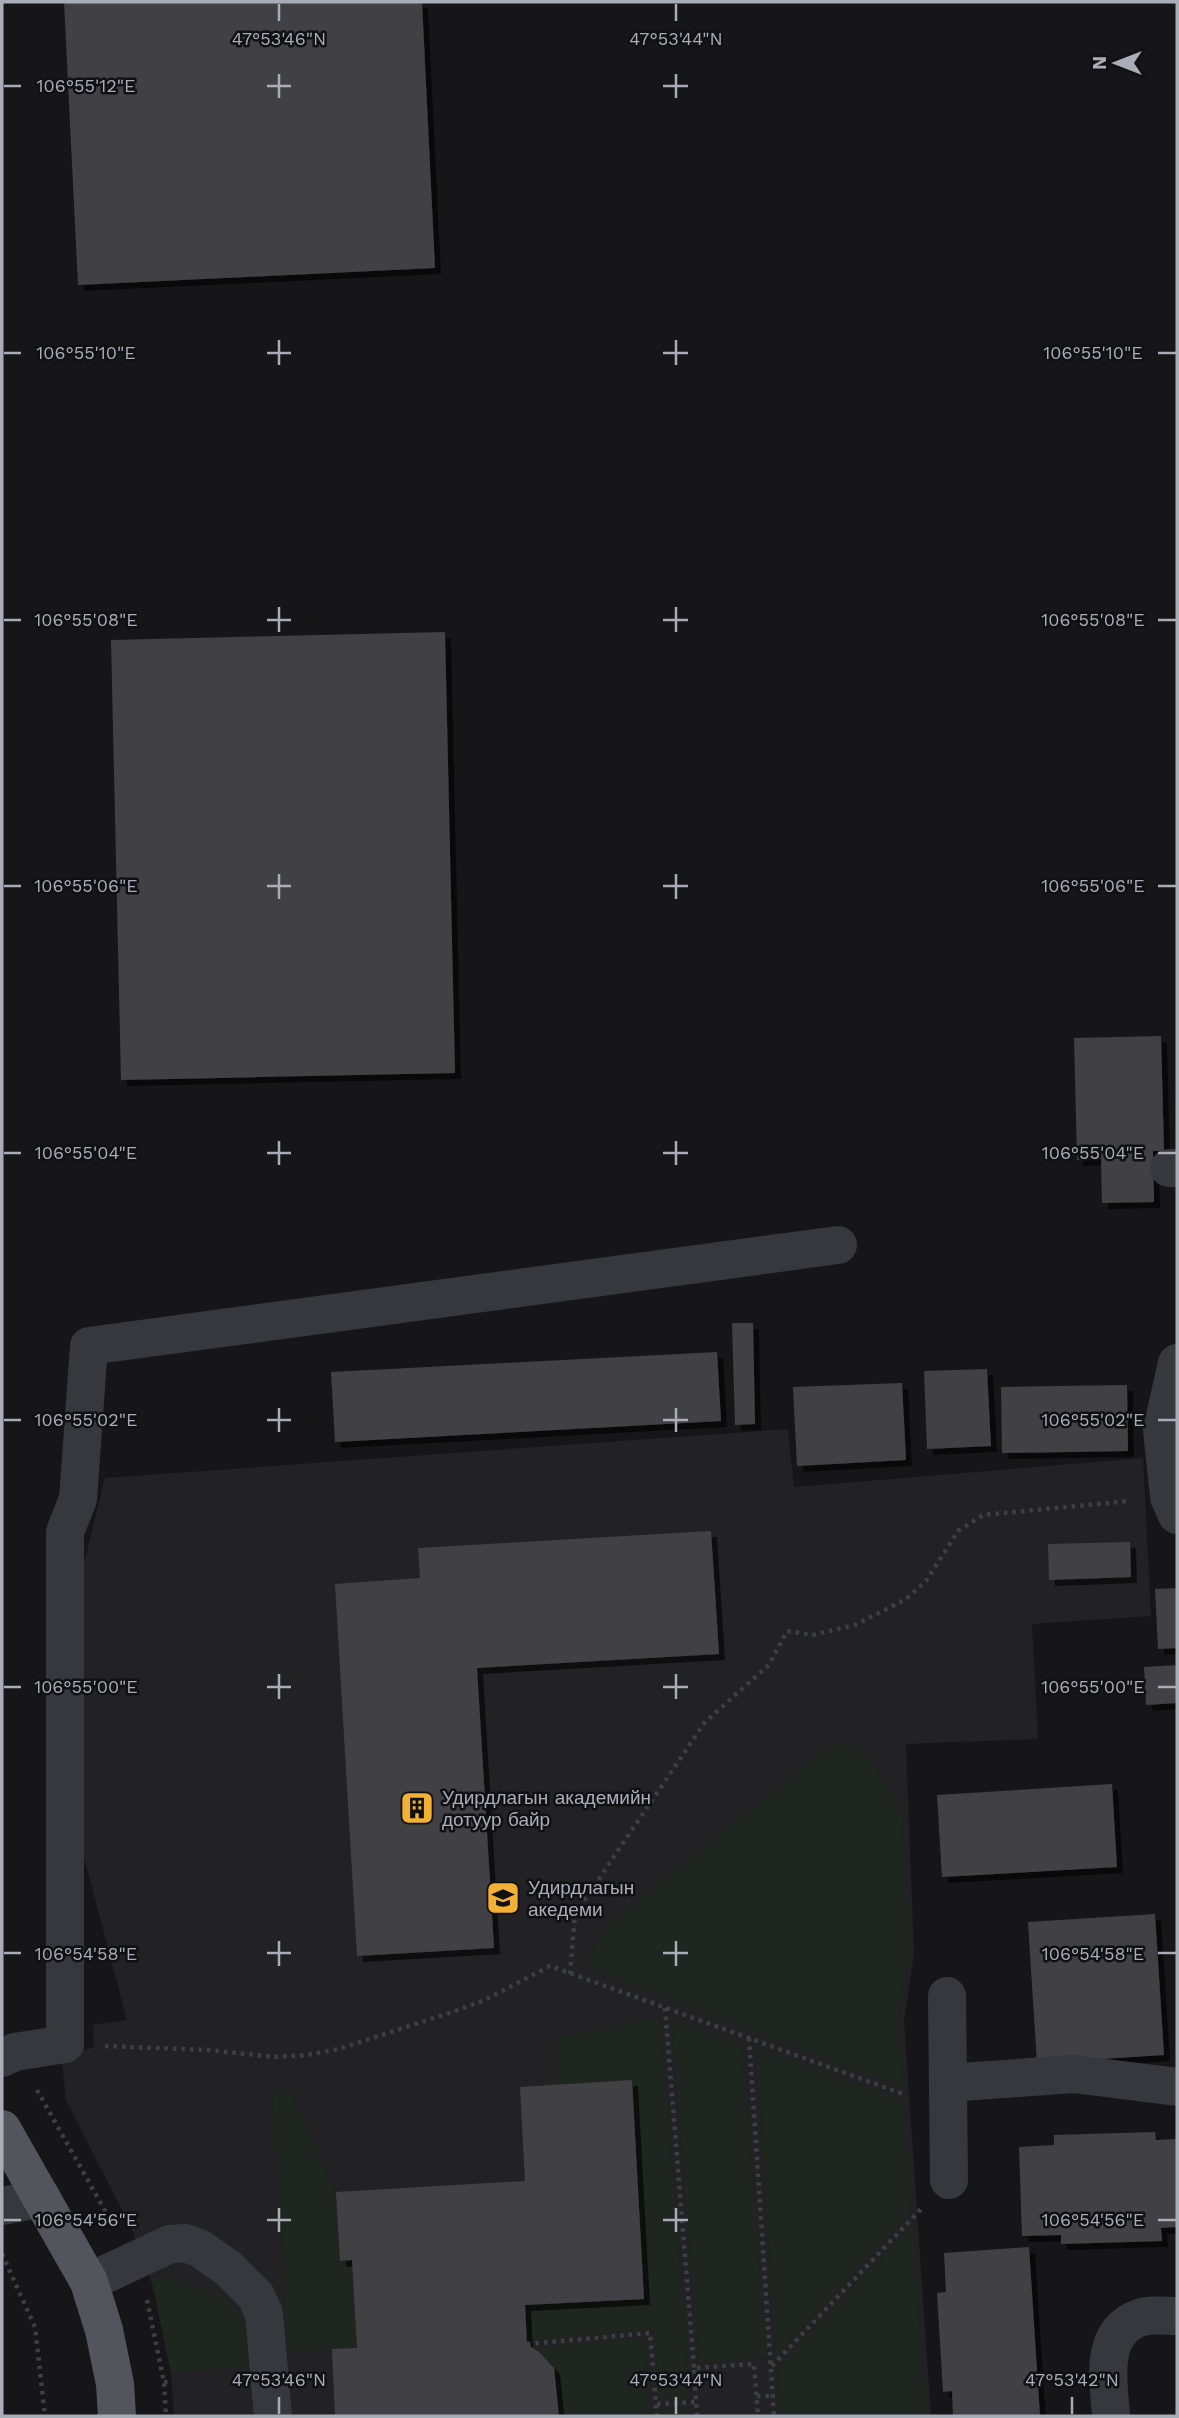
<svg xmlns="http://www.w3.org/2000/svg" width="1179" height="2418" viewBox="0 0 1179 2418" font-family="'Work Sans',sans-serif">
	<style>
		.built { fill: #222225 }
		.green { fill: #1e261f }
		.building { fill: #404145; filter: url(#shadow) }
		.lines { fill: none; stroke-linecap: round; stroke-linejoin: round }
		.path { stroke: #3d3f44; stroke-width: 4.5; stroke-dasharray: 3.5 5; stroke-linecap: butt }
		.minor { stroke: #37383d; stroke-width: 38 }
		.major { stroke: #53555c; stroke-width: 38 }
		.ticks { fill: none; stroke: #a8adb8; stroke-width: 2.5 }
		.labels { text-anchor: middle; stroke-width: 5; stroke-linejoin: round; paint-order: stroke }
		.poi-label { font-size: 19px; fill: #a8adb8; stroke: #111113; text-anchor: start }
		.ticks-label { font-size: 18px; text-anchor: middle; fill: #a8adb8; stroke: #111113; stroke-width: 5; stroke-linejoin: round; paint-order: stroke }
	</style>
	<defs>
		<filter id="shadow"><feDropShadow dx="6" dy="6" stdDeviation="0" flood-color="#0009"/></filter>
	</defs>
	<rect width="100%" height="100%" fill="#161618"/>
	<path class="built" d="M788,1429L794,1487L1143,1458L1151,1616L1032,1624L1038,1739L906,1744L914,1954L904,2021L931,2416H174L171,2373L153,2287L133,2232L66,2100L61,2051L94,2048L93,2025L127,2020L80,1842L81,1575L105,1478Z"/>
	<path class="green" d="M846,1742L868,1755L887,1784L902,1814L909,1953L898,2015L904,2088L592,1969L587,1962L600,1936L611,1923L827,1748Z
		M660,2017L690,2398L660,2400L654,2329L526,2341L525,2305L644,2298L631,2080L557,2085L555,2038Z
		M672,2020L742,2045L766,2357L698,2363Z
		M756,2046L903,2101L911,2213L776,2355Z
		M290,2090L336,2192L340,2260H352L357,2348L288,2351L273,2093Z
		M913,2226L925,2416H779L777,2367Z
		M158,2275L167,2276C186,2284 235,2298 242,2317C247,2331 245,2351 245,2366L171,2373L153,2287V2280Z
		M644,2338L650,2416H559L554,2368L532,2348Z
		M690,2408L691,2416H663L662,2410Z"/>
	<path class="building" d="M64,2H422L435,268L78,285Z
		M445,632L455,1073L121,1080L111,640Z
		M1161,1036L1164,1151H1153L1154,1202L1102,1203L1101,1159L1077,1160L1074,1038Z
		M732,1323H753L755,1424L735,1425Z
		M717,1352L721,1421L335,1442L331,1372Z
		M987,1369L991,1446L927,1449L924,1371Z
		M902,1383L906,1460L797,1466L793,1387Z
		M1127,1385L1128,1451L1002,1453L1001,1387Z
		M711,1531L719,1654L477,1668L494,1948L357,1956L335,1584L420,1578L418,1548Z
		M1130,1542L1131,1577L1049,1580L1048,1544Z
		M1177,1588V1648L1158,1649L1155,1589Z
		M1177,1665V1703L1146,1705L1144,1667Z
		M1112,1784L1117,1867L942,1877L937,1795Z
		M1155,1914L1164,2055L1037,2063L1028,1922Z
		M632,2080L644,2299L525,2305L527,2344L540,2353L554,2368L559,2416H335L332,2349L357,2348L352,2260L340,2261L336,2192L525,2181L520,2087Z
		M1155,2132L1156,2140L1177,2139V2227L1161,2228L1162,2241L1061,2244V2235L1022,2236L1019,2147L1054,2145V2135Z
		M1029,2247L1040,2416H953L952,2391L943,2392L937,2293L946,2292L944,2253Z"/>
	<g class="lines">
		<path class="path" d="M570,1974L575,1914L705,1722L769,1665L787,1631L813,1635L855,1625L906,1599L926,1581L958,1531L983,1515L1129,1501
			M665,2008L694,2368
			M749,2038L774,2416
			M105,2046L208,2050L275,2057L307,2055L339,2049L455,2011L485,2000L550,1966L906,2095
			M37,2090L113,2225
			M2,2254L35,2327L45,2416
			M147,2300L164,2382L166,2416
			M527,2344L650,2333L657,2416
			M772,2366L922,2208
			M164,2382H171
			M757,2396H773
			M657,2404L696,2402
			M697,2416L694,2368L754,2364L758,2416"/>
		<path class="minor" d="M1169,1168H1177
			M1177,1363L1162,1430L1169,1497L1177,1515
			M947,1996L949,2180
			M2,2058L15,2052L65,2044V1532L78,1499L89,1346L838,1245
			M948,2083L1074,2074L1177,2087
			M2,2206L42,2198
			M89,2282L170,2244L185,2243L199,2248L228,2268L256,2296L264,2314L273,2416
			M1111,2416C1109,2383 1098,2333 1139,2318C1150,2314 1165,2316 1177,2316"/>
		<path class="major" d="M2,2129L89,2282L104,2330L115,2384L117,2416"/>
	</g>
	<path class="ticks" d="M279,4V21M676,4V21M279,74V98M676,74V98M4,86H21M267,86H291M663,86H688M279,340V365M676,340V365M4,353H21M267,353H291M663,353H688M1158,353H1176M279,607V632M676,607V632M4,620H21M267,620H291M663,620H688M1158,620H1176M279,874V899M676,874V899M4,886H21M267,886H291M663,886H688M1158,886H1176M279,1141V1165M676,1141V1165M4,1153H21M267,1153H291M663,1153H688M1158,1153H1176M279,1408V1432M676,1408V1432M4,1420H21M267,1420H291M663,1420H688M1158,1420H1176M279,1674V1699M676,1674V1699M4,1687H21M267,1687H291M663,1687H688M1158,1687H1176M279,1941V1966M676,1941V1966M4,1953H21M267,1953H291M663,1953H688M1158,1953H1176M279,2208V2232M676,2208V2232M4,2220H21M267,2220H291M663,2220H688M1158,2220H1176M279,2397V2414M676,2397V2414M1072,2397V2414"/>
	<defs>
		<symbol id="building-square" viewBox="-11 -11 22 22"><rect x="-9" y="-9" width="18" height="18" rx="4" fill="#f2b134" stroke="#111113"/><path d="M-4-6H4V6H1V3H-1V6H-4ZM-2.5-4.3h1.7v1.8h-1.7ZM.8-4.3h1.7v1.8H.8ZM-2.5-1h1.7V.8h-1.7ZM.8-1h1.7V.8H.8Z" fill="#111"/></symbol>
		<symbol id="university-square" viewBox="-11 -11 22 22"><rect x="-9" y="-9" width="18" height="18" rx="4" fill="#f2b134" stroke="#111113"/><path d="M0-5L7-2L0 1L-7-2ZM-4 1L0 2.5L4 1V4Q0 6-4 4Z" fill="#111"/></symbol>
	</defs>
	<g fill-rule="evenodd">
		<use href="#building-square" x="398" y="1789" width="38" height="38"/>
		<use href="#university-square" x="484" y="1879" width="38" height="38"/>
	</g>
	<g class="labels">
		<g class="poi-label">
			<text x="442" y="1804">Удирдлагын академийн<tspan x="442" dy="22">дотуур байр</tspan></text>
			<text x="528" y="1894">Удирдлагын<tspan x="528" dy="22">акедеми</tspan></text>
		</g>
	</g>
	<g class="ticks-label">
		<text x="279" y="45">47°53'46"N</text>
		<text x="676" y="45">47°53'44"N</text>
		<text x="86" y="92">106°55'12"E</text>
		<text x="1093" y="359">106°55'10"E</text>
		<text x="86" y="359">106°55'10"E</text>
		<text x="1093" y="626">106°55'08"E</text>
		<text x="86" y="626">106°55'08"E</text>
		<text x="1093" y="892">106°55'06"E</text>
		<text x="86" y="892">106°55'06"E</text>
		<text x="1093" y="1159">106°55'04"E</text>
		<text x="86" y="1159">106°55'04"E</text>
		<text x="1093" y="1426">106°55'02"E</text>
		<text x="86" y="1426">106°55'02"E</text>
		<text x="86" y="1693">106°55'00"E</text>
		<text x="1093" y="1693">106°55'00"E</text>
		<text x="1093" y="1960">106°54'58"E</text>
		<text x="86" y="1960">106°54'58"E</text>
		<text x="1093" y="2226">106°54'56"E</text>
		<text x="86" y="2226">106°54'56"E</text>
		<text x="279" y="2386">47°53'46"N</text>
		<text x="676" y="2386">47°53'44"N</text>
		<text x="1072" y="2386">47°53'42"N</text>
	</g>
	<rect width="1179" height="2418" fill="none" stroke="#a8adb8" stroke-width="7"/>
	<g transform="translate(1116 63) rotate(270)" stroke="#111113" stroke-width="5" paint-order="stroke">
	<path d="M0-5L12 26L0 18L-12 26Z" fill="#a8adb8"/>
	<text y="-10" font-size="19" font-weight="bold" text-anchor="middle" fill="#a8adb8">N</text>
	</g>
</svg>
